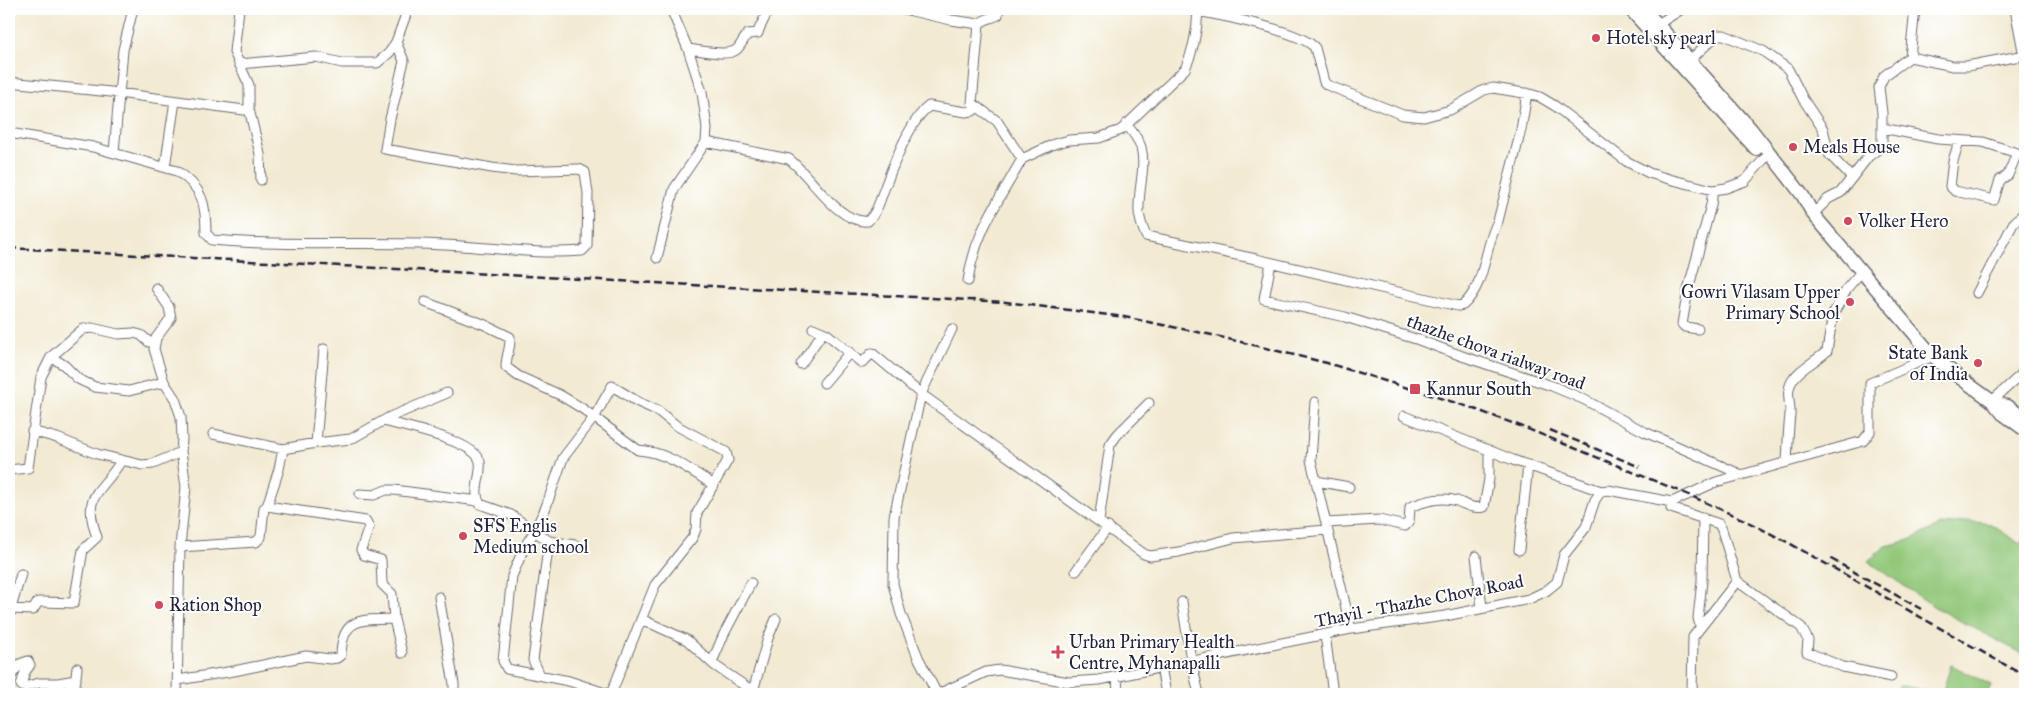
<svg xmlns="http://www.w3.org/2000/svg" width="2034" height="703" viewBox="0 0 2034 703" font-family="'IM FELL Great Primer',serif">
	<style>
		.green { fill: #93c87a; stroke: #5a755a }
		.lines { fill: none; stroke-linecap: round; stroke-linejoin: round }
		.minor-casing { stroke: #6b6870; stroke-width: 11 }
		.highway-casing { stroke: #6b6870; stroke-width: 15 }
		.minor { stroke: #fff; stroke-width: 9 }
		.highway { stroke: #fff; stroke-width: 12 }
		.rail { stroke: #22223b; stroke-width: 2.5; stroke-dasharray: 8 4; stroke-linecap: butt }
		.poi-dot { fill: #d1495b; stroke: #fff; stroke-width: 2 }
		.labels { text-anchor: middle; stroke-width: 4; stroke-linejoin: round; paint-order: stroke }
		.poi-label { font-size: 18px; fill: #22223b; stroke: #fff; text-anchor: start }
		.street-label { font-size: 18px; fill: #22223b; stroke: #fff }
	</style>
	<rect width="100%" height="100%" fill="#fff"/>
	<filter id="ink" filterUnits="userSpaceOnUse"><feTurbulence type="fractalNoise" baseFrequency=".02" numOctaves="2"/><feDisplacementMap in="SourceGraphic" scale="10" xChannelSelector="R" yChannelSelector="G"/><feConvolveMatrix kernelMatrix="1 2 1 2 8 2 1 2 1" color-interpolation-filters="sRGB"/></filter>
	<filter id="wash" filterUnits="userSpaceOnUse"><feTurbulence type="fractalNoise" baseFrequency=".0096" numOctaves="4" result="noise"/><feDisplacementMap in="SourceGraphic" scale="20" xChannelSelector="R" yChannelSelector="G"/><feGaussianBlur stdDeviation="1.12" result="paint"/><feColorMatrix in="noise" values="0 0 0 0 0 0 0 0 0 0 0 0 0 0 0 0 0 1.4 0 .05"/><feComposite in="paint" operator="in"/></filter>
	<g filter="url(#wash)">
		<rect width="100%" height="100%" fill="#f2ead2"/>
		<path class="green" d="M1968,521L1991,524L2020,544L2025,538V655L1936,608L1868,561L1886,546L1907,541L1941,525Z
			M1951,665L1991,685L1987,694H1942Z
			M1899,685L1942,694H1897Z"/>
	</g>
	<g filter="url(#ink)">
		<g class="lines">
			<defs>
				<path id="minor" d="M239,9L234,52L249,85V109L260,154L261,180
					M903,9L951,20L979,24
					M999,9L998,15C991,19 985,18 979,24L972,103L997,121L1022,159L1054,144L1069,140L1099,138L1121,130L1185,69C1194,50 1197,32 1198,11
					M1198,9V11C1220,15 1303,32 1315,48L1324,82L1327,85L1403,115L1424,117L1450,110L1484,90L1493,88L1530,94L1540,97L1555,106L1626,161L1649,173L1669,179L1713,190L1726,188L1745,181L1764,159
					M2015,9L2025,61
					M1658,24L1682,9
					M688,49C699,50 726,57 736,50C741,46 743,39 748,34L758,33C760,24 767,18 767,9
					M1910,57L1953,66H1967L2025,55
					M1690,60L1717,35H1724L1763,51L1788,69L1803,99L1823,129L1829,154L1851,177
					M239,64L316,57L342,63H377L389,53L396,42
					M9,82L111,92L244,110L249,109
					M1126,124C1132,131 1138,138 1141,147C1146,167 1139,186 1139,206C1138,216 1142,226 1146,236L1256,259L1458,306L1463,305C1486,285 1484,247 1498,221L1521,130L1527,93
					M1882,128L1938,139L1983,142L2017,153L2008,175L2000,180L1994,200L1955,191L1950,186L1953,161L1959,141
					M9,133L93,147L177,171C203,188 206,204 206,233L212,240C290,247 367,241 445,245C491,247 536,255 582,251L587,246L588,193L585,172L579,169L516,171L492,168L385,149L390,119L404,61L396,42L408,9
					M706,142L789,159C811,176 838,224 868,221C878,212 880,199 885,187C893,165 911,119 929,106L966,112L973,111L976,106
					M114,152L123,50L133,9
					M165,167L175,101
					M1813,214L1828,199L1840,193L1868,157L1882,146V113L1879,87L1884,76L1910,57L1915,9
					M657,258L674,189L706,142L707,128L702,92L688,49L671,9
					M1271,263L1264,299L1345,317L1419,340L1462,356L1552,386L1583,399L1645,432L1742,475
					M968,281C975,231 999,201 1022,159
					M156,288L169,307L171,318L156,338L154,349L164,382L175,399L181,417L182,439L181,452L186,487L180,547L177,694
					M1977,293L2013,224L2025,212
					M425,302L483,324L510,337C511,347 506,356 506,367L518,376L560,395L583,409L638,450C667,452 690,470 714,485
					M813,328L827,334L862,363L872,353L921,394L1144,554L1150,556L1179,552L1233,538L1327,530
					M1698,329L1685,327L1682,324L1688,290L1711,205L1713,190
					M51,357L83,329L92,328L118,334L133,333L141,335L149,342H155
					M801,364L823,332
					M824,383L850,352
					M1992,401L2025,371
					M1315,402L1311,460L1351,629
					M1404,416L1513,460L1601,491
					M383,421C402,426 477,441 480,462C482,476 472,491 480,504L511,515L549,541L575,545
					M32,431L57,438L97,454L142,465L153,464L181,452
					M213,434L283,449L316,443L351,439L390,417L447,393
					M316,443L324,349
					M1787,462C1788,446 1788,431 1790,415C1791,402 1784,391 1794,378C1803,366 1817,361 1827,351L1833,314L1848,287L1861,272
					M9,470L28,468L41,377L51,357L64,365L78,379L95,387L129,391L164,382
					M1316,481L1349,487
					M360,494L374,495L386,490H394L478,501
					M1672,502L1671,508L1719,524L1722,530L1737,581L1693,637L1692,694
					M267,506L279,469L283,449
					M1099,521L1110,445L1117,435L1149,403
					M1326,523L1379,520L1405,526L1409,522L1410,507C1424,501 1442,496 1457,501C1467,505 1472,509 1484,507L1489,479V450
					M180,547L256,542L261,537L264,508L267,506L366,521L369,527L361,550L364,555L381,560L382,584L392,594L394,619L402,653
					M1519,550L1528,465
					M1476,556L1482,608
					M1076,571L1108,527
					M1737,581L1801,627L1808,640L1807,652L1843,667L1891,677
					M439,597L454,684V694
					M1182,602L1191,660L1199,694
					M10,609L33,610L38,602H43L74,603L83,550L97,537C81,493 101,494 121,461
					M9,615L21,574
					M641,619L687,640L714,665L757,694
					M1702,625L1700,626L1698,618L1702,581L1703,518
					M1325,635L1333,694
					M712,662L724,634L751,583
					M1161,667L1166,694
					M540,675L533,660L549,541
					M1117,676L1118,694
					M9,678L20,664L28,661L30,665L25,672L21,685L24,687L39,683H58L76,680
					M178,680L234,671L306,656L330,659L337,658L341,655C342,616 363,620 394,619
					M753,691L768,638L776,619
					M74,694L77,668
					M608,694L569,681L507,669L503,661L512,576L524,548L534,532L546,507L563,458L595,416L612,386L638,402L658,411L677,426L726,452L728,460L697,513L696,529L693,537L655,585L611,694
					M937,694L918,657L901,614L893,584L894,517L921,394L952,329
					M938,694L986,672L1000,670L1069,682L1099,680L1351,629L1445,616L1529,599L1546,591L1557,582L1564,555L1586,527L1595,500L1601,491L1608,490L1672,502L1716,482L1863,441L1870,432V383L1933,356"/>
				<path id="highway" d="M1630,9L1756,149
					M1644,9L1751,129L1803,196L1813,214L1933,356L1956,375L1992,401L2009,407L2025,419
					M1992,401L2003,414L2025,430"/>
			</defs>
			<use href="#minor" class="minor-casing"/>
			<use href="#highway" class="highway-casing"/>
			<use href="#minor" class="minor"/>
			<use href="#highway" class="highway"/>
			<path class="rail" d="M9,248L1006,302L1124,317L1212,335L1327,363L1469,407L1523,427L1689,495L1742,519L1789,543L2025,676
				M1550,430L1640,467
				M1831,559L1921,609"/>
		</g>
	</g>
	<g class="poi-dot">
		<circle cx="1596" cy="38" r="5"/>
		<circle cx="1793" cy="147" r="5"/>
		<circle cx="1848" cy="221" r="5"/>
		<circle cx="1850" cy="302" r="5"/>
		<circle cx="1978" cy="363" r="5"/>
		<rect x="1409" y="383" width="12" height="12" rx="2.5"/>
		<circle cx="463" cy="536" r="5"/>
		<circle cx="159" cy="605" r="5"/>
		<path d="M1055.5 644.5h5v5h5v5h-5v5h-5v-5h-5v-5h5z"/>
	</g>
	<g class="labels">
		<g class="poi-label">
			<text x="1606" y="44">Hotel sky pearl</text>
			<text x="1803" y="153">Meals House</text>
			<text x="1858" y="227">Volker Hero</text>
			<text x="1840" y="298" text-anchor="end">Gowri Vilasam Upper<tspan x="1840" dy="21">Primary School</tspan></text>
			<text x="1968" y="359" text-anchor="end">State Bank<tspan x="1968" dy="21">of India</tspan></text>
			<text x="1426" y="395">Kannur South</text>
			<text x="473" y="532">SFS Englis<tspan x="473" dy="21">Medium school</tspan></text>
			<text x="169" y="611">Ration Shop</text>
			<text x="1069" y="648">Urban Primary Health<tspan x="1069" dy="21">Centre, Myhanapalli</tspan></text>
		</g>
		<g class="street-label">
			<text transform="translate(1496 352) rotate(20)" y="6">thazhe chova rialway road</text>
			<text transform="translate(1419 601) rotate(-11)" y="6">Thayil - Thazhe Chova Road</text>
		</g>
	</g>
	<rect width="2034" height="703" fill="none" stroke="#fff" stroke-width="30"/>
</svg>
